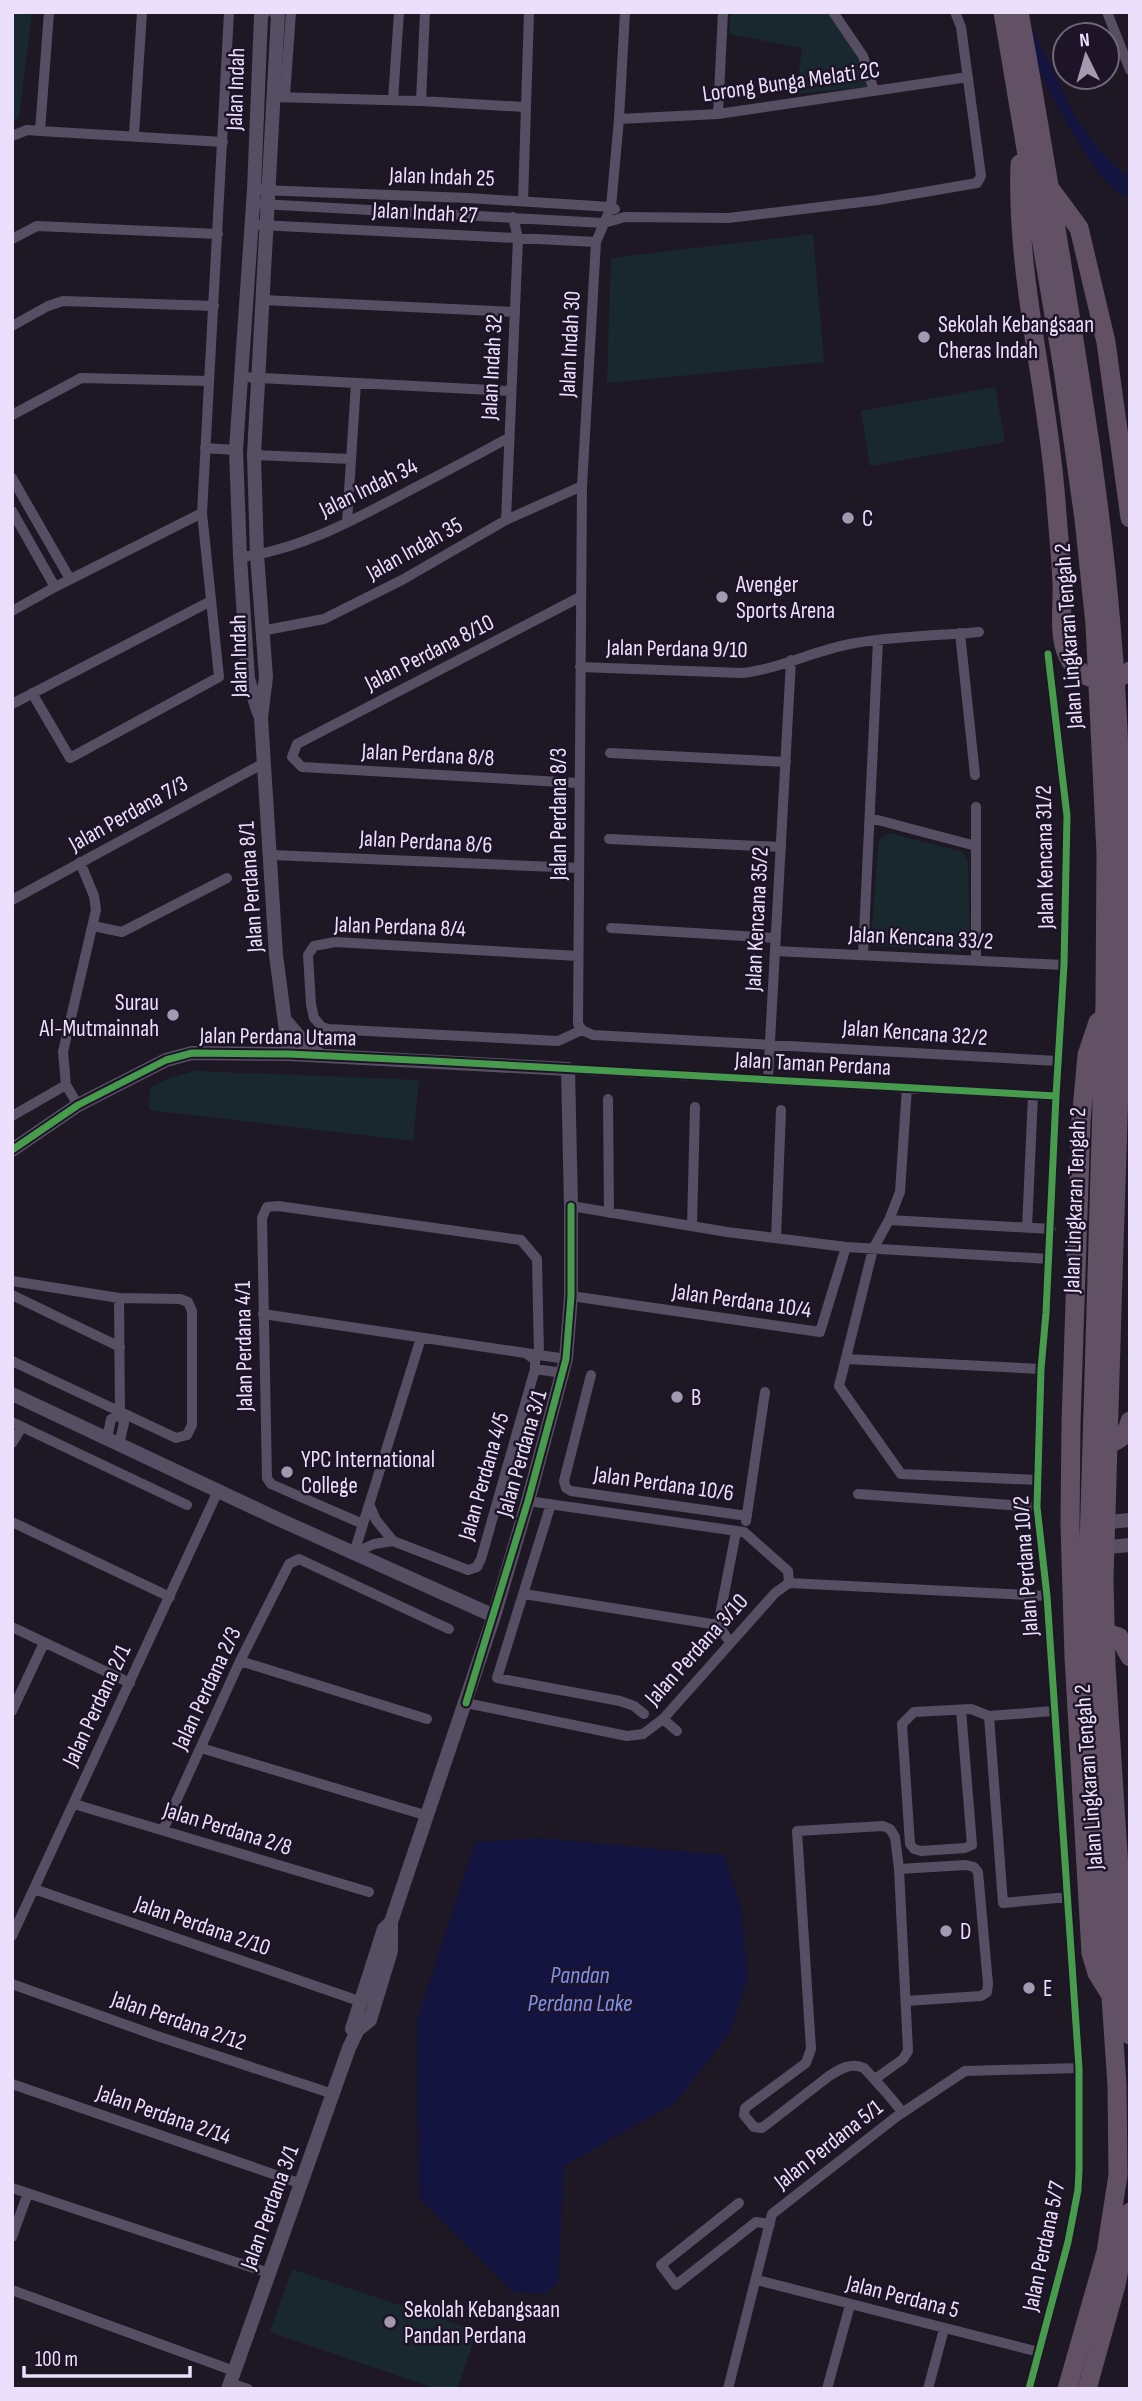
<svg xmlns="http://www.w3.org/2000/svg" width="1142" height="2401" viewBox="0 0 1142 2401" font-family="'Sofia Sans Condensed',sans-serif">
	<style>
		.green { fill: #19282f }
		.water { fill: #131440 }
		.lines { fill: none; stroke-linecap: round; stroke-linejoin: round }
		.minor { stroke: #564e62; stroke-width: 10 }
		.tertiary { stroke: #564e62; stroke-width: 14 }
		.trunk { stroke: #625164; stroke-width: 19 }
		.trunk-bridge { stroke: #625164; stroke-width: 19 }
		.cycleway-casing { stroke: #1e1428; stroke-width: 11 }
		.cycleway { stroke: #469c4c; stroke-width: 7 }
		.poi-dot { fill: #a399b0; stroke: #1e1428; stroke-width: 2.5 }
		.labels { text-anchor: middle; stroke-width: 5; stroke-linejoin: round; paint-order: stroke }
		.street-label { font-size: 23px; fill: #ebdffb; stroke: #1e1428 }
		.poi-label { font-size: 23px; fill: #ebdffb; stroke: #1e1428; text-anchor: start }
		.water-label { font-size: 24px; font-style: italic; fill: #7b93ed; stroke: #1e1428 }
	</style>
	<rect width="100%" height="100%" fill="#1e1824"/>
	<path class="green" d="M12,12H32L19,118L12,121Z
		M731,12H827L860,56L869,87L796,94L802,48L729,34Z
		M813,234L824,362L607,383L611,258Z
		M995,387L1005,442L870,466L861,411Z
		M889,833L963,852L968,863L970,943L959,951L879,946L871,938L879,840Z
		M195,1071L419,1080L413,1141L149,1110L150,1088L170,1078Z
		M292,2269L477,2331L457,2389H437L270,2332Z"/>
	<path class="water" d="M1012,12H1024L1075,116L1096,146L1120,171L1125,174L1130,172V198C1092,191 1030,49 1012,12Z
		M540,1838L724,1855L741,1908L748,1979L729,2034L675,2103L564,2166L558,2282L545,2294L513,2292L419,2197L417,2021L475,1842Z"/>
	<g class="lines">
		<path class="minor" d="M833,12L863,56L874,91
			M1107,12L1130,70
			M285,96L291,12
			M273,97L421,101L524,107
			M393,100L399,12
			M421,101L425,12
			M718,114L723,12
			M619,119L718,114L968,77
			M40,131L49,12
			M134,135L142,12
			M12,136L27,130L40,131L223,142
			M261,190L468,198L611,207L615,209
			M523,201L529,12
			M261,204L604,223L625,217L728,218L878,200L977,183L981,176L961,27L955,12
			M260,225L596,242
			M12,239L37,226L218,234
			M262,300L515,312
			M12,326L48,306L63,301L214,306
			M242,377L511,391
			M12,415L81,378L209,381
			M205,448L236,450
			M254,455L351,459
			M12,478L70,579
			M12,511L55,587
			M506,520L518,238L513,217
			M347,522L356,383
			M240,557C296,551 350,522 399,496C435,477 472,458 508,438
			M12,611L55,587L202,513
			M261,631L324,619L402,580L506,520L582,486
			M960,633L975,775
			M580,667L742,673C779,669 813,651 850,644C892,636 936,636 979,632
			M32,693L70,758L219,677L202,513L229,12
			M12,704L211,601
			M610,753L786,762
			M579,783L302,767L292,757L297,744L580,597
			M976,807V961
			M870,818L976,846
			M609,839L781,847
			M271,855L579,868
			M12,900L264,763
			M93,926L122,932L227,878
			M611,928L776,938
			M775,951L1064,965
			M863,955L878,640
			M578,956L335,942L314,946L308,955L311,1004L314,1018L322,1027L329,1029L558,1041L582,1030
			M582,1030L578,1024L582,486L596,242L611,207L619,119L625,12
			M582,1030L593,1035L1058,1061
			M568,1069L1056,1096
			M768,1078L791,660
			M907,1087L900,1192L889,1220L873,1249L839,1386L901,1474L1038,1480
			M608,1099L609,1213
			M78,1105L66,1085L63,1052L96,910L94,896L80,862
			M12,1116L66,1085
			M571,1206L727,1232L846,1247L1049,1259
			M889,1220L1051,1229
			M692,1226L695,1107
			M1027,1228L1033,1095
			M776,1238L781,1110
			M12,1281L119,1298L180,1299L188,1302L192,1311V1425L187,1435L176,1438L12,1361
			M12,1295L120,1347
			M571,1296L820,1332L846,1247
			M263,1314L566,1359
			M846,1359L1041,1369
			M535,1369L563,1373
			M591,1375L564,1481L566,1488L571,1491L747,1516
			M12,1422L187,1505
			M107,1439L111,1419L120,1414
			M12,1443L22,1427
			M119,1444L124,1423L120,1414L119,1298
			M858,1494L1037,1507
			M528,1501L744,1532L788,1571L789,1583
			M369,1504L376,1520L393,1541L468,1570L477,1567L481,1559L535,1369V1360L527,1354
			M551,1504L497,1678L620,1701L634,1706L644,1714
			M746,1521L765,1392
			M12,1522L170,1597
			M363,1524L271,1484L267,1478L262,1218L267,1207L278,1206L521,1240L537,1259L539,1355
			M354,1553L421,1338
			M354,1553L374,1544L393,1541
			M789,1583L1047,1596
			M524,1594L718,1625L730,1642
			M718,1625L736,1532
			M12,1627L130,1683
			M240,1661L427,1719
			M466,1703L627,1736L643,1734L663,1719L775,1593L789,1583
			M961,1710L972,1845L965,1848L921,1851L914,1849L910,1844L902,1724L914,1712L971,1709L989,1716L1053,1711
			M12,1711L44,1643
			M989,1716L1003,1903L1068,1897
			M663,1719L677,1731
			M201,1748L428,1816
			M74,1804L369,1892
			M163,1830L240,1661L289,1564L299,1559L449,1629
			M899,1869L966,1865L974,1867L978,1872L988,1984L987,1992L981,1996L906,2001
			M34,1889L359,2001
			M12,1936L218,1491
			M12,1984L157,2036L333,2094
			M875,2079L903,2059L908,2051L899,1869L895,1837L890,1829L883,1826L797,1831L811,2049L806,2063L745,2108L744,2115L754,2127L762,2128L829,2076C840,2069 851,2062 864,2068C878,2083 890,2096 902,2112
			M12,2084L302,2184
			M12,2188L269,2273
			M739,2203L661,2265L676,2285L756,2222L770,2224
			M12,2237L28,2193
			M757,2280L1039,2352
			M12,2290L234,2371
			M230,2383L248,2389
			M728,2389L772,2214L896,2117L965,2071L1079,2068
			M827,2389L850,2305
			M928,2389L944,2329
			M1029,2389L1068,2242L1078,2190L1079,2170V2068L1047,1596L1037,1507L1041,1369L1046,1313L1056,1096L1064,965L1067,816L1048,654"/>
		<path class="tertiary" d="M276,12L278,15L254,455L257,555L266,677L261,718L276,955L289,1054
			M259,713L248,679L240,557L236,450L254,190L261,16L263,12
			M285,1020L306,1045L320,1055
			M12,1150L78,1105L166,1060L192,1053L289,1054L568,1069L571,1206V1296L566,1359L528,1501L494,1616L391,1922V1951L370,2020L360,2028
			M12,1394L278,1519L494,1616
			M1099,1523L1130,1520
			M1096,1548L1130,1545
			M352,2029L384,1929L389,1924
			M228,2389L349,2048L363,2019"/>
		<path class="trunk" d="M1003,12L1063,369L1084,519L1095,624L1106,853L1105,1002L1097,1276
			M1019,12C1036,104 1051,197 1066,290C1084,401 1102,513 1111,625C1130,842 1120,1059 1113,1276
			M1020,164C1016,278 1048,389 1056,502
			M1051,190L1079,228L1106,342L1130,518
			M1098,1022L1087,1055L1081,1121L1071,1423L1070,1525L1074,1657L1091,1953L1097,1973L1110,1994
			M1094,1442C1112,1447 1126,1439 1130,1421
			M1091,1634L1103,1632L1119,1637L1130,1657
			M1114,1792L1130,2035
			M1067,2389L1106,2252L1118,2175L1117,2085L1097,1793
			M1087,2389L1116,2285L1130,2212"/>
		<path class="trunk-bridge" d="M1056,502C1058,530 1061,557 1062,584C1063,606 1058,634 1067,654C1078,680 1108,688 1130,671
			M1113,1276L1104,1579L1106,1665L1114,1792
			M1097,1793L1090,1665L1088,1579L1097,1276"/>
		<defs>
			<path id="cycleway" d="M12,1150L78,1105L166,1060L192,1053L289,1054L433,1061L1056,1096
				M466,1703L528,1501L566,1359L571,1296V1206
				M1029,2389L1068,2242L1078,2190L1079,2170V2068L1047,1596L1037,1507L1041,1369L1046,1313L1056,1096L1064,965L1067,816L1048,654"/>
		</defs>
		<use href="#cycleway" class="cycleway-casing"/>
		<use href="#cycleway" class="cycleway"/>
	</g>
	<g class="poi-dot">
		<circle cx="924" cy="337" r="7"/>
		<circle cx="848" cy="518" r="7"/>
		<circle cx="722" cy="597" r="7"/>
		<circle cx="173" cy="1015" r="7"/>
		<circle cx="677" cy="1397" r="7"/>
		<circle cx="287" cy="1472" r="7"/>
		<circle cx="946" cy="1931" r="7"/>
		<circle cx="1029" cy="1988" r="7"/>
		<circle cx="390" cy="2322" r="7"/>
	</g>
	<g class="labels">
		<g class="street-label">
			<text transform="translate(791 81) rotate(-8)" y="8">Lorong Bunga Melati 2C</text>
			<text transform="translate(235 89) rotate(-88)" y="8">Jalan Indah</text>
			<text transform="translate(442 176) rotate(2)" y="8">Jalan Indah 25</text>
			<text transform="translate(425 212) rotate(3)" y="8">Jalan Indah 27</text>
			<text transform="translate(569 344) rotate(-87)" y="8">Jalan Indah 30</text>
			<text transform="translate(491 367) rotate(-87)" y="8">Jalan Indah 32</text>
			<text transform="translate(368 487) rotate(-26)" y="8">Jalan Indah 34</text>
			<text transform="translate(414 548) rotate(-29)" y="8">Jalan Indah 35</text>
			<text transform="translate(1068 636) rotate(-94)" y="8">Jalan Lingkaran Tengah 2</text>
			<text transform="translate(677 648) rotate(1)" y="8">Jalan Perdana 9/10</text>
			<text transform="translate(429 652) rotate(-27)" y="8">Jalan Perdana 8/10</text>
			<text transform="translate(238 656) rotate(-91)" y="8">Jalan Indah</text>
			<text transform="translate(428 754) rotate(3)" y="8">Jalan Perdana 8/8</text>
			<text transform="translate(128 813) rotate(-29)" y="8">Jalan Perdana 7/3</text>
			<text transform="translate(558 814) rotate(-90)" y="8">Jalan Perdana 8/3</text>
			<text transform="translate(426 841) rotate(3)" y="8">Jalan Perdana 8/6</text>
			<text transform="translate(1044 857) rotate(-91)" y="8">Jalan Kencana 31/2</text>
			<text transform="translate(250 887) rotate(-94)" y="8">Jalan Perdana 8/1</text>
			<text transform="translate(756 919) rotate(-87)" y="8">Jalan Kencana 35/2</text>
			<text transform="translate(400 926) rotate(2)" y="8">Jalan Perdana 8/4</text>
			<text transform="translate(921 937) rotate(3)" y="8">Jalan Kencana 33/2</text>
			<text transform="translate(915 1032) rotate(4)" y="8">Jalan Kencana 32/2</text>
			<text transform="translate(278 1036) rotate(1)" y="8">Jalan Perdana Utama</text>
			<text transform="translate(813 1063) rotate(3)" y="8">Jalan Taman Perdana</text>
			<text transform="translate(1074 1200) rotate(-88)" y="8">Jalan Lingkaran Tengah 2</text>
			<text transform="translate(742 1300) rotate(8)" y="8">Jalan Perdana 10/4</text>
			<text transform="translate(243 1346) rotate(-91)" y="8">Jalan Perdana 4/1</text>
			<text transform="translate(521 1453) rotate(-74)" y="8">Jalan Perdana 3/1</text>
			<text transform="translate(483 1476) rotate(-74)" y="8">Jalan Perdana 4/5</text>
			<text transform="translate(664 1483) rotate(8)" y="8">Jalan Perdana 10/6</text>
			<text transform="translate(1025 1566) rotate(-94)" y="8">Jalan Perdana 10/2</text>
			<text transform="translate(696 1649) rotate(-48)" y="8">Jalan Perdana 3/10</text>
			<text transform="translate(206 1688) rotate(-65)" y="8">Jalan Perdana 2/3</text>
			<text transform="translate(96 1705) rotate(-65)" y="8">Jalan Perdana 2/1</text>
			<text transform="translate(1088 1777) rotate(-94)" y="8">Jalan Lingkaran Tengah 2</text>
			<text transform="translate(228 1828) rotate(17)" y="8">Jalan Perdana 2/8</text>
			<text transform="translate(203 1925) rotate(19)" y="8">Jalan Perdana 2/10</text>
			<text transform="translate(179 2020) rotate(19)" y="8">Jalan Perdana 2/12</text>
			<text transform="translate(164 2114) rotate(19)" y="8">Jalan Perdana 2/14</text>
			<text transform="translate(828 2144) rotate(-38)" y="8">Jalan Perdana 5/1</text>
			<text transform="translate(269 2207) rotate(-70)" y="8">Jalan Perdana 3/1</text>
			<text transform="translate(1043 2246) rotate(-78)" y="8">Jalan Perdana 5/7</text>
			<text transform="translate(903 2296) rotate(14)" y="8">Jalan Perdana 5</text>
		</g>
		<g class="poi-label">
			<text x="938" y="332">Sekolah Kebangsaan<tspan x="938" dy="26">Cheras Indah</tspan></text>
			<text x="862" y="526">C</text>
			<text x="736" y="592">Avenger<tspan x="736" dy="26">Sports Arena</tspan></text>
			<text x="159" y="1010" text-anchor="end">Surau<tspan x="159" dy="26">Al-Mutmainnah</tspan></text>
			<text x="691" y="1405">B</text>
			<text x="301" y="1467">YPC International<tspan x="301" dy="26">College</tspan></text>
			<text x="960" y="1939">D</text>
			<text x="1043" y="1996">E</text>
			<text x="404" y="2317">Sekolah Kebangsaan<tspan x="404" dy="26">Pandan Perdana</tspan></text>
		</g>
		<g class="water-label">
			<text x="580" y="1983">Pandan<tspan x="580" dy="28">Perdana Lake</tspan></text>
		</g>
	</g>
	<rect width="1142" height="2401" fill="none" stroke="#ebdffb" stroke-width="28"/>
	<g transform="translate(1086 56) rotate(355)"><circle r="33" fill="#1e1428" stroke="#70657c" stroke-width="2"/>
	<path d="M0-5L12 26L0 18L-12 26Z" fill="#a399b0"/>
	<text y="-10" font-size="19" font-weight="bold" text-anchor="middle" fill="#ebdffb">N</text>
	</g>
	<path d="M24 2366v10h166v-10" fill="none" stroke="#ebdffb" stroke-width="3.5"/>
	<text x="35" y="2366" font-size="21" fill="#ebdffb" stroke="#1e1428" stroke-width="5" paint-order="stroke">100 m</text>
</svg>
